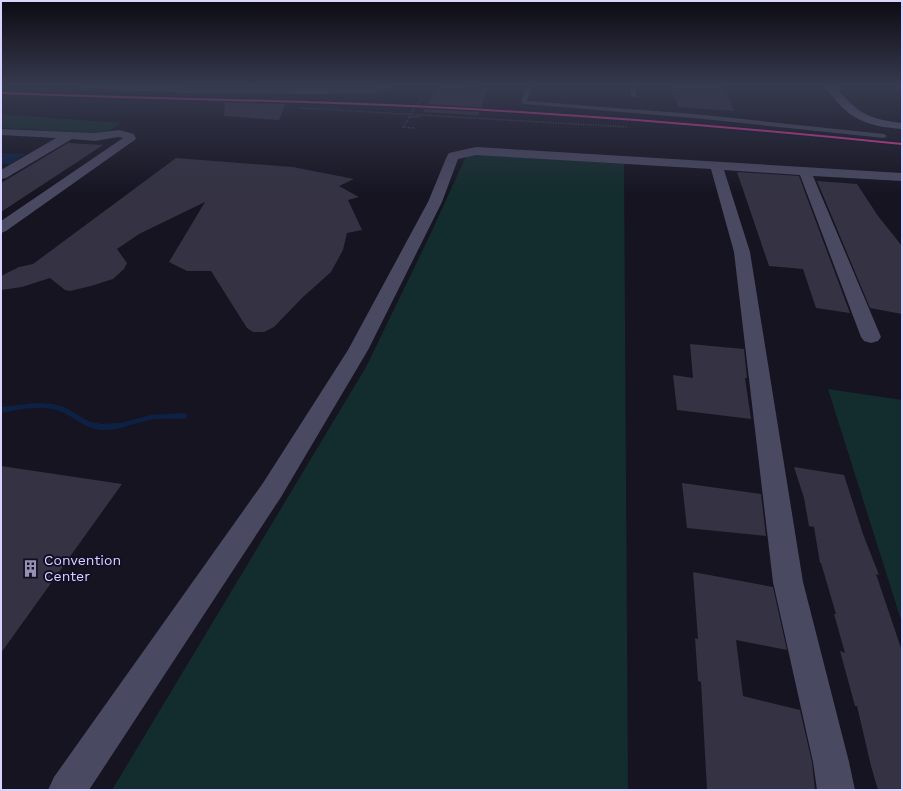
<svg xmlns="http://www.w3.org/2000/svg" width="903" height="791" viewBox="0 0 903 791" font-family="'Work Sans',sans-serif">
	<style>
		.green { fill: #132c2d }
		.water { fill: #0d2144 }
		.lines { fill: none; stroke-linecap: round; stroke-linejoin: round }
		.stream { fill: #0d2144; fill-rule: evenodd }
		.building { fill: #343243 }
		.path { stroke: #44505f; stroke-width: 1.5; stroke-dasharray: 1 1.5; stroke-linecap: butt }
		.lane { fill: #4a4962; fill-rule: evenodd }
		.street { fill: #4a4962; fill-rule: evenodd }
		.secondary { fill: #575674; fill-rule: evenodd }
		.rail-casing { stroke: #43596b; stroke-width: 2.5 }
		.rail { stroke: #130f26; stroke-width: 1.5; stroke-dasharray: 4.5; stroke-linecap: butt }
		.path-bridge { stroke: #44505f; stroke-width: 1.5; stroke-dasharray: 1 1.5; stroke-linecap: butt }
		.rail-1-casing { stroke: #130f26; stroke-width: 3 }
		.rail-1 { fill: #f13a9d; fill-rule: evenodd }
		.labels { text-anchor: middle; stroke-width: 4; stroke-linejoin: round; paint-order: stroke }
		.near-poi-label { font-size: 14px; fill: #d9d4ff; stroke: #130f26; text-anchor: start }
	</style>
	<rect width="100%" height="100%" fill="#161421"/>
	<path class="green" d="M1,114L121,123L111,130L98,133L1,128Z
		M467,154L624,164L628,790H112L366,367L431,233Z
		M828,389L902,400V623Z"/>
	<path class="water" d="M1,153L25,154L10,164L1,163Z"/>
	<g class="lines">
		<path class="stream" d="M36,403L53,404L64,407L90,422L102,424L120,423L151,415L183,413L186,414L187,416L186,418L183,419C171,419 158,418 146,421C131,424 117,431 101,430C85,428 75,418 62,412C43,404 20,409 1,413V407Z"/>
	</g>
	<path class="building" d="M439,85L458,86L488,88L478,115L423,112Z
		M670,85L724,86L734,111L678,107Z
		M225,99L286,102L279,120L224,116Z
		M68,143L103,145L1,212V183Z
		M176,158L293,167L354,179L339,186L359,197L348,200L362,230L347,233L343,250L331,272L303,297L274,327L264,332H253L247,328L211,271H187L169,262L205,202L139,234L117,249L127,263L124,269L113,279L91,286L70,291L65,290L50,278L22,287L1,290V276L19,267L33,264Z
		M737,172L799,176L850,313L816,308L803,269L769,266Z
		M817,181L857,184L878,216L902,246V314L870,308Z
		M690,344L744,349L747,378H745L751,419L677,410L673,375L693,378Z
		M1,466L122,484L1,653Z
		M794,467L844,475L863,534L879,575L876,574L902,651V790H878L871,766L857,706H855L840,651L845,653L834,614H836L821,563H820L814,527L809,526L804,498Z
		M682,483L761,494L766,536L687,528Z
		M693,572L773,587L787,650L736,640L743,696L800,710L812,762L815,790H707L701,682L698,681L695,638L698,639Z"/>
	<g class="lines">
		<path class="path" d="M420,100H429
			M301,108L627,127
			M409,117H421
			M403,127L415,128"/>
		<path class="lane" d="M527,85H533L527,101L694,114L884,134L887,136L884,138L694,118L524,104L521,102Z
			M630,85H636V97L631,96Z"/>
		<path class="street" d="M161,85L181,87H373L381,85H391L392,86L390,88L374,93L314,94L181,93L158,90L156,88L158,86Z
			M1,129L95,133L119,130L134,134L136,139L6,231L1,233V221L123,138L118,137L95,141L72,139L6,178L1,179V170L56,138L1,135Z
			M476,147L902,173V181L813,176L881,337L878,341L871,343L864,341L861,337L800,175L724,170L750,252L803,582L849,762L855,790H817L813,762L773,582L734,252L711,169L476,155L458,159L442,202L368,350L281,497L89,790H48L54,777L263,483L348,350L428,202L447,156L449,153Z"/>
		<path class="secondary" d="M77,85H185C175,95 99,89 82,88Z
			M824,85H834C857,112 866,119 902,123V129C863,126 847,118 824,85Z"/>
		<defs>
			<path id="rail" d="M1,93C145,99 288,100 432,107C589,115 746,128 902,144"/>
		</defs>
		<use href="#rail" class="rail-casing"/>
		<use href="#rail" class="rail"/>
		<path class="path-bridge" d="M403,127L420,100"/>
		<defs>
			<path id="rail-1" d="M1,92C145,98 288,99 432,106C589,114 746,127 902,143V145C746,129 589,116 432,108C288,101 145,100 1,94Z"/>
		</defs>
		<use href="#rail-1" class="rail-1-casing"/>
		<use href="#rail-1" class="rail-1"/>
	</g>
	<linearGradient id="sky" x2="0" y2="1"><stop stop-color="#0c0b12"/><stop offset="0.44" stop-color="#363a4e"/><stop offset="1" stop-color="#363a4e" stop-opacity="0"/></linearGradient>
	<rect width="903" height="195" fill="url(#sky)"/>
	<defs>
		<symbol id="building-bare" viewBox="-9 -9 18 18"><path d="M-4-6H4V6H1V3H-1V6H-4ZM-2.5-4.3h1.7v1.8h-1.7ZM.8-4.3h1.7v1.8H.8ZM-2.5-1h1.7V.8h-1.7ZM.8-1h1.7V.8H.8Z" fill="#9591b1" stroke="#130f26" stroke-width="2.5" paint-order="stroke"/></symbol>
	</defs>
	<g fill-rule="evenodd">
		<use href="#building-bare" x="18" y="556" width="25" height="25"/>
	</g>
	<g class="labels">
		<g class="near-poi-label">
			<text x="44" y="565">Convention<tspan x="44" dy="16">Center</tspan></text>
		</g>
	</g>
	<rect width="903" height="791" fill="none" stroke="#d9d4ff" stroke-width="4"/>
</svg>
